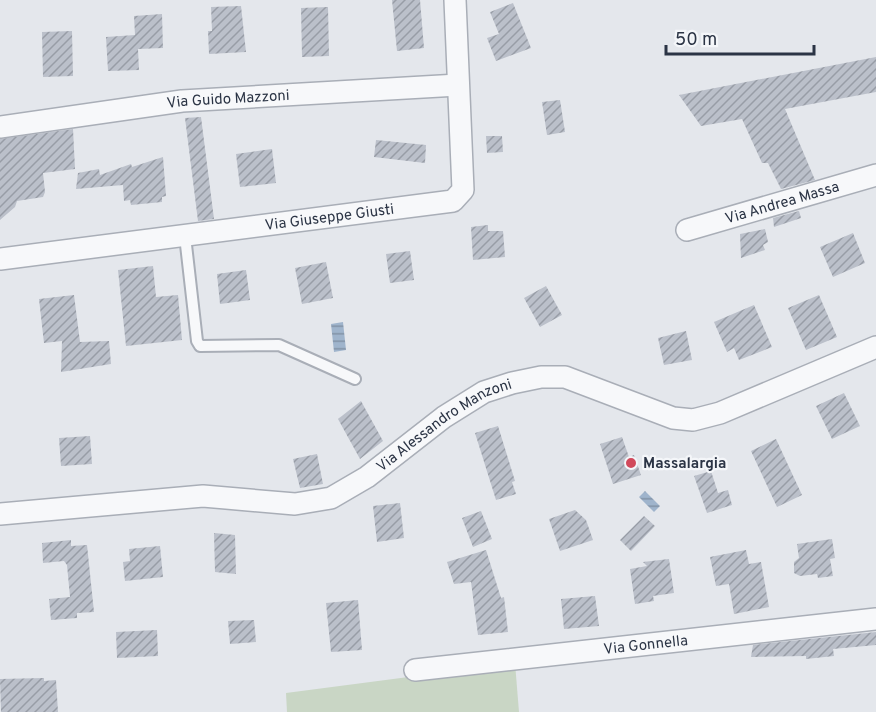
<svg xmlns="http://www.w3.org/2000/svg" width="876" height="712" viewBox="0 0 876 712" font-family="Overpass,sans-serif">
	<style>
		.grass { fill: #c9d6c5 }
		.water { fill: url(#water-rules) }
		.building { fill: url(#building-hatch) }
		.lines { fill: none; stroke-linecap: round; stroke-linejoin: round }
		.service-casing { stroke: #a9aeb7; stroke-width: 14 }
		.minor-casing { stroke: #a9aeb7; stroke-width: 24 }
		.service { stroke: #f7f8fa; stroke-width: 10 }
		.minor { stroke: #f7f8fa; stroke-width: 21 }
		.poi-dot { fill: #d1495b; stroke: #f4f6f9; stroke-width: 2 }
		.labels { text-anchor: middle; stroke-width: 4.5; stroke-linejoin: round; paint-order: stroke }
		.street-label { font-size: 15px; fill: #2b3445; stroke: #f4f6f9 }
		.poi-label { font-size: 15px; font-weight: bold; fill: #2b3445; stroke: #f4f6f9; text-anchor: start }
	</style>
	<defs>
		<pattern id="water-rules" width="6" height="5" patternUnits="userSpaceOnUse" patternTransform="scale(1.5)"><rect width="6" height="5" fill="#9fb4cc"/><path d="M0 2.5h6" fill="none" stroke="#8293a7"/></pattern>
		<pattern id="building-hatch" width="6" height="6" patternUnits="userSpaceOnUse" patternTransform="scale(1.5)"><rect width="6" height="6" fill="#bbc0ca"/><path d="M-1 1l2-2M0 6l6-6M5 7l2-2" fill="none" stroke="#989da6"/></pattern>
	</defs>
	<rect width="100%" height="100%" fill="#e4e7ec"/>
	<path class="grass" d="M515,663L519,712H287L286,693Z"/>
	<path class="water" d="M343,322L346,350L334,352L331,324Z
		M645,491L660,506L654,512L639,497Z"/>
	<path class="building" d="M392,0H420L424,48L397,51Z
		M513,3L531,48L496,61L487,38L499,34L490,12Z
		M241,6L246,52L209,54L208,31H212L211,7Z
		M328,7L329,56L302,57L301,8Z
		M162,14L163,48L138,49L139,70L108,71L106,37L135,35L134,16Z
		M72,31L73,76L43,77L42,32Z
		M876,57V92L785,109L815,180L781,189L768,163H762L742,119L701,126L679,95Z
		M560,100L565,132L547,135L542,102Z
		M201,117L214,219L198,221L185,118Z
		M73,129L75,169L43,173L45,192L43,197L17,201L15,207L0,220V139Z
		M486,136H502L503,152L487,153Z
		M376,140L426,145L425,163L374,157Z
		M272,149L276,183L240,187L236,154Z
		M163,157L166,196L162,197V202L131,205L130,200L124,201L123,185L76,189L78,173L99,169L100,175L131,164L132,167Z
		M799,211L801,218L774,227L773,218Z
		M488,225V231H503L505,257L473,260L471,227Z
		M765,229L768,242L763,245L765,250L741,258L740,234Z
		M853,233L865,263L833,277L820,247Z
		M410,251L414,280L390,283L386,254Z
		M326,262L333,298L302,304L295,268Z
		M153,266L156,297L178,295L182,340L126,346L118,270Z
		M246,270L250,300L220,304L217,274Z
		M546,286L562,315L540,327L524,298Z
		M74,295L80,342L109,341L111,364L61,372L62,341L44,343L39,299Z
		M819,295L837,337L806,350L788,308Z
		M754,305L772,347L739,360L734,348L727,352L714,322Z
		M686,331L692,360L664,365L658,338Z
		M844,393L860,426L832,439L816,406Z
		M361,401L383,441L360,459L338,419Z
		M498,426L515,481L512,482L516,494L496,500L475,433Z
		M90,436L92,464L61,466L59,438Z
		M622,437L629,457L634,455L641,475L613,484L600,444Z
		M776,439L802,495L777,507L751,451Z
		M317,454L323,484L300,488L293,459Z
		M711,471L718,493L728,490L732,505L707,513L694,476Z
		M400,503L404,538L377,542L373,506Z
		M575,510L586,520L593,540L560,551L549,519Z
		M481,511L492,539L473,547L462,518Z
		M644,516L655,526L631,551L620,540Z
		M214,533L235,535L236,574L215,572Z
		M832,539L835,558L830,559L833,576L818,578L817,574L800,576L794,573V562L799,558L797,544Z
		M71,540V546L87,545L94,612L77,613V618L51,620L49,599L70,597L67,565L64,561L43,563L42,543Z
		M160,546L163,577L125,581L123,562L130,561L129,549Z
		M486,550L501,598L504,597L508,632L478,635L471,582L454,584L447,562Z
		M746,550L749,564L761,562L769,607L734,614L729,584L716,586L710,557Z
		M669,559L674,593L653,596L654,601L635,604L630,569L647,566L643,562Z
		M595,596L599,626L564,629L561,599Z
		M358,600L362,650L331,652L326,603Z
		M254,620L256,642L230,644L228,621Z
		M157,630L158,656L117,658L116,632Z
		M876,632V645L833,649L834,656L806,659V656L751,657L753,645Z
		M44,678V681L56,680L58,712H1L0,679Z"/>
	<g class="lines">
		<defs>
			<path id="service" d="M185,236L197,341L200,346L279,345L355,379"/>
			<g id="minor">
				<path id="s1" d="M0,127L182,101L458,85"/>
				<path id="s2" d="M687,230L876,175"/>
				<path id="s3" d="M0,259L453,201L463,190L455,0"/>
				<path id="s4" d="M0,514L203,496L295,504L331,498L367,477L444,417L484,392L512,383L541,377H565L673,418L693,420L720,413L876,347"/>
				<path id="s5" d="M415,670L876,619"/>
			</g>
		</defs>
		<use href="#service" class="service-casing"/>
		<use href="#minor" class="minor-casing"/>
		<use href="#service" class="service"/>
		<use href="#minor" class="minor"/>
	</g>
	<circle class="poi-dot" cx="631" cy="463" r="6"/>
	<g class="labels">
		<g class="street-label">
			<text dy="5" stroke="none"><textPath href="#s1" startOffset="230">Via Guido Mazzoni</textPath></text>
			<text dy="5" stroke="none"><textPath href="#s2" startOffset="99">Via Andrea Massa</textPath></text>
			<text dy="5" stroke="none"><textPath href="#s3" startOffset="332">Via Giuseppe Giusti</textPath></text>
			<text dy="5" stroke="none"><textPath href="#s4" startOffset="468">Via Alessandro Manzoni</textPath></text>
			<text dy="5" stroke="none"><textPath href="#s5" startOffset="232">Via Gonnella</textPath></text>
		</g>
		<g class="poi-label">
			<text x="643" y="468">Massalargia</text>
		</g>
	</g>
	<path d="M666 45v9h148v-9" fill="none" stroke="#2b3445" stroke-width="3"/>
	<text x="675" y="45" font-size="18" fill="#2b3445" stroke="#f4f6f9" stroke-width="4.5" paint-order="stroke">50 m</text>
</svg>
